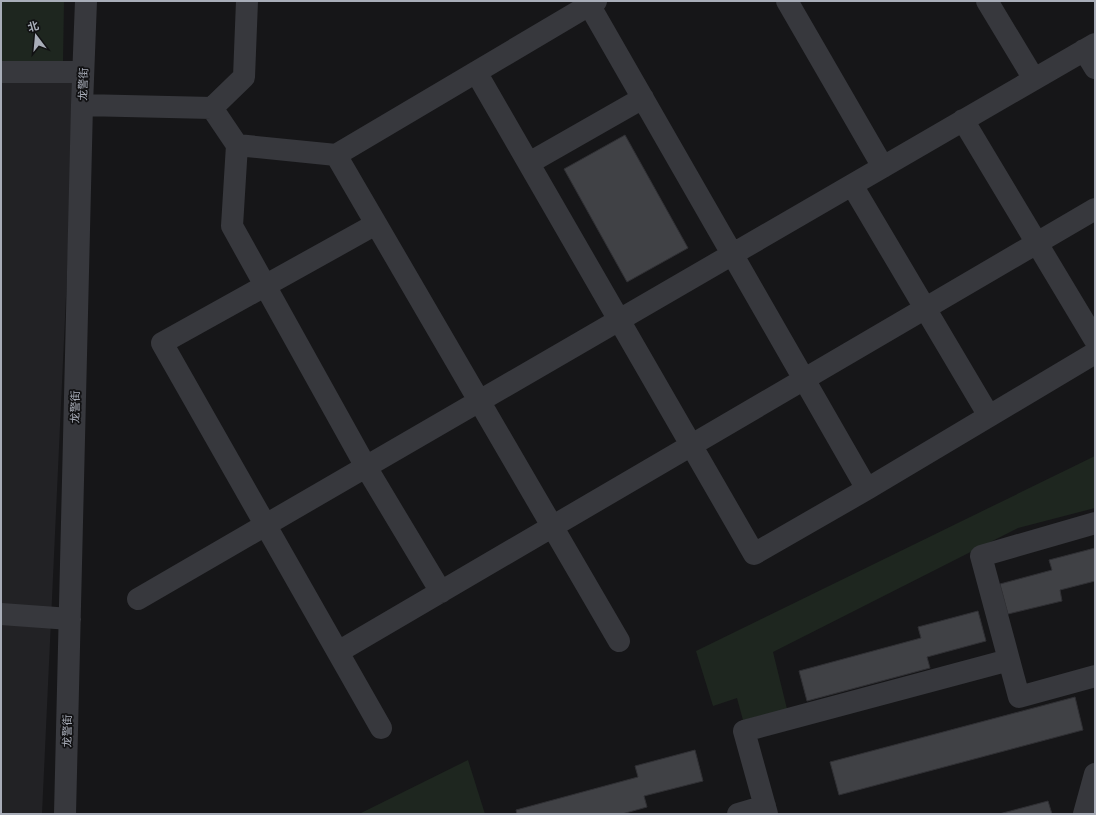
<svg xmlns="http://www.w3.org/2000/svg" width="1096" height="815" viewBox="0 0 1096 815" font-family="Barlow,'Noto Sans SC',sans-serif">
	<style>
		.built { fill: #222225 }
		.green { fill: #1e261f }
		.building { fill: #404145; stroke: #303034 }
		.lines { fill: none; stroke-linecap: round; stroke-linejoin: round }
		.minor { stroke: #37383d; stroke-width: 22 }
		.labels { text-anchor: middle; stroke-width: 3.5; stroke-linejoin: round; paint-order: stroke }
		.street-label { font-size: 11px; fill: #a8adb8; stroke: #111113 }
	</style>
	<rect width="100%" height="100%" fill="#161618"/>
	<path class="built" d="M76,81L42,814H1V83Z"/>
	<path class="green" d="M1,1H64L63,62L1,61Z
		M1095,456V508L1018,528L773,652L787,709L743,720L737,698L713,706L696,651Z
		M468,760L485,814H359Z"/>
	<path class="building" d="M625,135L688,248L627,282L564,169Z
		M1095,548V581L1060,590L1062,601L1008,614L1000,584L1052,570L1049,560Z
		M978,611L986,641L927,657L930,668L807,701L799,671L921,638L918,627Z
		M1075,697L1083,730L839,795L830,762Z
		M695,750L703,781L644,796L647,807L622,814H517L516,810L638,777L635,766Z
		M1048,801L1052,814H999Z"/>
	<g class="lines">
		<path class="minor" d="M587,1L867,489
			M787,1L883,167
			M987,1L1034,79
			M1084,50L1095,68
			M1,72H83
			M476,72L754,554L867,489L1095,353
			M82,105L212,108L244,77L247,1
			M212,108L237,145L232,226L366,467L441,592
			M963,120L1095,340
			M237,145L336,155L596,1
			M336,155L619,641
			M529,163L643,98
			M852,185L989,416
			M376,224L162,343L381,728
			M138,599L1095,44
			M1,614L70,619
			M338,652L1095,209
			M1009,660L981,556L1095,523
			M65,814L82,105L86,1
			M738,814L765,806
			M767,814L744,731L1009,660L1019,697L1095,676
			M1084,814L1095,774"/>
	</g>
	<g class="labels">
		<g class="street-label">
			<text transform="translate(83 84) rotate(-88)" y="4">龙警街</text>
			<text transform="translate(75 407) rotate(-89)" y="4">龙警街</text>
			<text transform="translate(67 731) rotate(-89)" y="4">龙警街</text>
		</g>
	</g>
	<rect width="1096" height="815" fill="none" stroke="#a8adb8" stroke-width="4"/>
	<g transform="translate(36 36) rotate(344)" stroke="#111113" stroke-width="3" paint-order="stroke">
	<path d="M0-3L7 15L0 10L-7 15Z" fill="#a8adb8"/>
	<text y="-6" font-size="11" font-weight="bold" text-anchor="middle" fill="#a8adb8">北</text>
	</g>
</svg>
